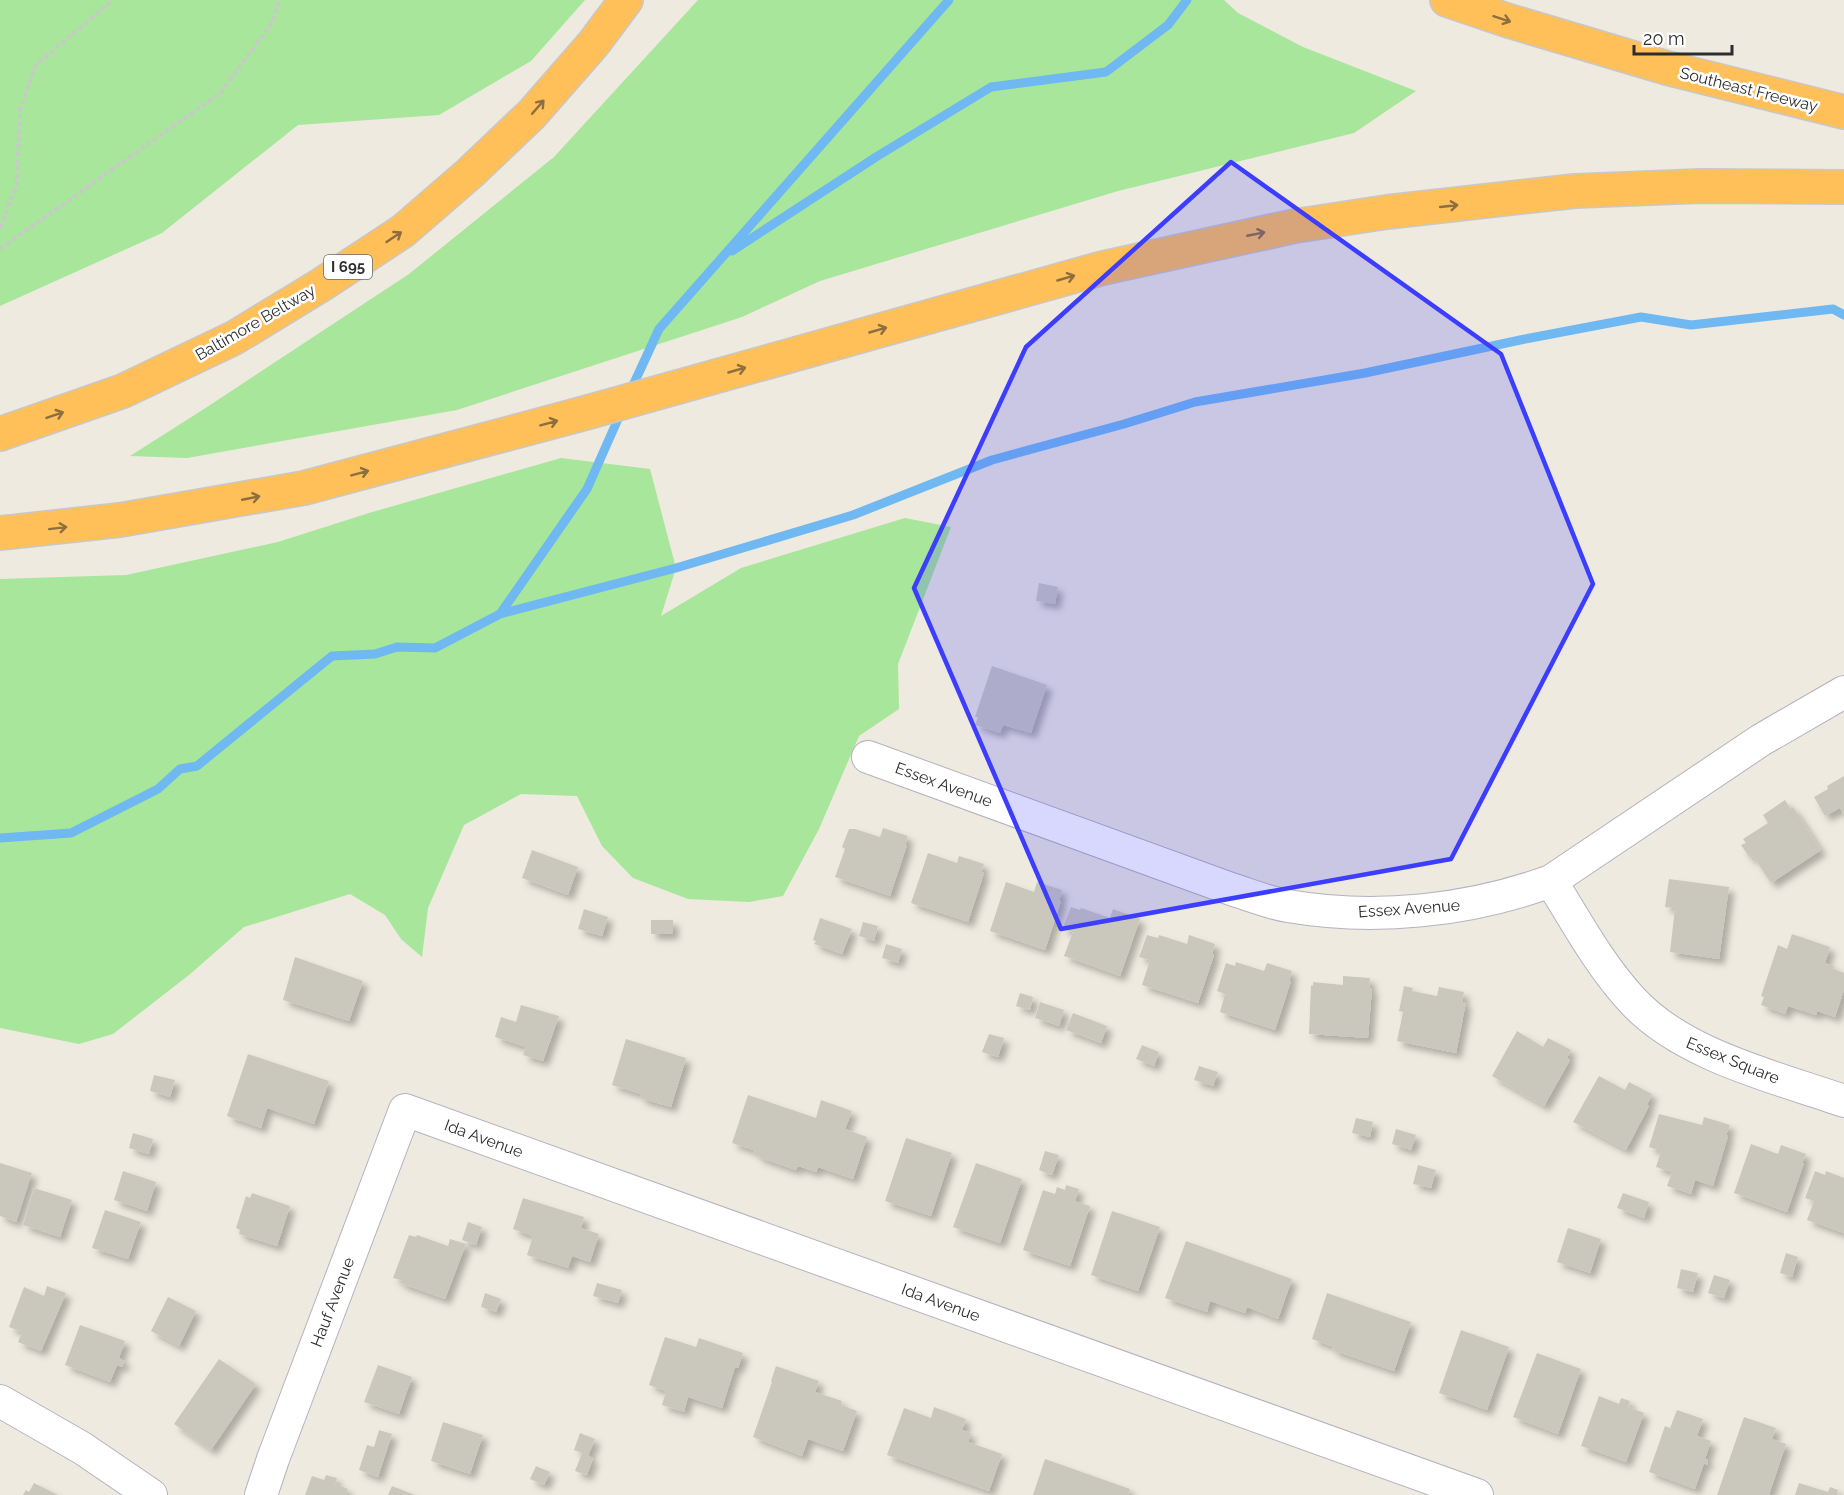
<svg xmlns="http://www.w3.org/2000/svg" width="1844" height="1495" viewBox="0 0 1844 1495" font-family="Raleway,sans-serif">
	<style>
		.green { fill: #a7e69b }
		.lines { fill: none; stroke-linecap: round; stroke-linejoin: round }
		.stream { stroke: #70b8f2; stroke-width: 9 }
		.building { fill: #cac8bd; filter: url(#shadow) }
		.minor-casing { stroke: #b3b3c0; stroke-width: 34 }
		.motorway-casing { stroke: #c8c8c8; stroke-width: 36 }
		.path { stroke: #c8c8c8; stroke-width: 4; stroke-dasharray: 4.5 3; stroke-linecap: butt }
		.minor { stroke: #fff; stroke-width: 32 }
		.motorway { stroke: #ffbf59; stroke-width: 33 }
		.oneway { stroke: #8c6f41 }
		.marked { fill: #3c3dfe; fill-opacity: 0.2; stroke: #3c3dfe; stroke-width: 4.5; stroke-linejoin: round }
		.labels { text-anchor: middle; stroke-width: 5; stroke-linejoin: round; paint-order: stroke }
		.shield { fill: #fff; stroke: #6c6c6c; stroke-width: 1.5 }
		.shield-label { font-size: 15px; font-weight: bold; fill: #2d2d2d }
		.street-label { font-size: 16px; fill: #2d2d2d; stroke: #fff }
	</style>
	<defs>
		<filter id="shadow"><feDropShadow dx="5.5" dy="5.5" stdDeviation="3" flood-color="#0004"/></filter>
	</defs>
	<rect width="100%" height="100%" fill="#eeeadf"/>
	<path class="green" d="M0,0H585L531,61L439,115L298,125L162,233L0,306Z
		M698,0H1224L1238,13L1303,47L1416,91L1354,133L1118,191L820,281L742,317L457,410L187,458L130,456L204,409L409,274L554,157Z
		M561,458L650,469L676,568L661,616L741,568L905,518L951,527L898,664L899,709L859,736L819,829L783,896L749,902L688,899L633,878L602,846L577,796L521,794L464,825L428,908L422,957L401,939L385,915L350,894L244,927L189,975L113,1034L79,1044L0,1028V579L126,575L278,542L369,513Z"/>
	<g class="lines">
		<path class="stream" d="M732,251L876,157L991,87L1106,72L1168,25L1187,0
			M630,392L659,329L949,0
			M500,614L587,489L622,410
			M0,838L71,833L158,789L180,769L197,766L332,656L375,654L397,647L435,648L500,614L676,568L853,515L992,460L1124,424L1195,402L1365,373L1525,339L1641,317L1691,325L1833,309L1844,315"/>
	</g>
	<path class="building" d="M1039,583L1058,587L1055,604L1036,601Z
		M992,666L1047,685L1031,733L1003,725L1000,733L975,725L978,717H975Z
		M1844,776V815L1840,808L1825,816L1814,797L1828,789L1827,786Z
		M1785,800L1791,809L1793,807L1821,850L1771,883L1753,856L1750,858L1741,845L1746,843L1743,839L1768,823L1763,815Z
		M883,828L908,836L905,845H907L890,896L835,877L845,849L842,847L849,829H855L880,837Z
		M532,850L578,867L568,895L522,878Z
		M928,853L957,863L959,856L984,864L981,872L984,873L968,922L911,903Z
		M1669,879L1729,887L1719,959L1670,952L1675,908L1665,907Z
		M1006,882L1034,892L1037,882L1062,890L1059,901H1061L1045,950L990,931Z
		M1071,907L1080,910L1081,908L1110,918L1113,909L1140,919L1120,976L1064,956L1073,932L1062,929Z
		M584,909L608,917L602,936L578,929Z
		M820,918L852,929L842,954L814,944L816,941L813,940Z
		M651,920H673V934H651Z
		M863,922L878,926L874,941L859,936Z
		M1792,934L1830,947L1825,963L1834,966L1833,969L1844,973V990L1835,1017L1817,1011L1816,1015L1788,1006L1785,1014L1761,1005L1764,997L1761,996L1778,945L1787,949Z
		M1147,935L1158,938L1159,935L1187,944L1189,935L1215,944L1212,954L1214,955L1198,1003L1142,985L1150,960L1139,957Z
		M886,944L902,949L898,963L882,958Z
		M295,957L363,981L349,1021L283,1000Z
		M1236,962L1264,971L1267,963L1292,971L1289,981H1291L1275,1030L1220,1012L1225,994L1217,991L1226,963L1235,966Z
		M1343,976L1370,978L1369,988H1372L1368,1038L1309,1034L1311,985L1313,986V982L1343,985Z
		M1404,986L1413,988L1412,991L1437,996L1439,987L1464,992L1462,1002H1466L1456,1053L1397,1041L1403,1012L1399,1011Z
		M1020,993L1033,997L1030,1010L1016,1006Z
		M1040,1002L1064,1010L1059,1026L1035,1018Z
		M521,1005L559,1016L543,1061L523,1055L526,1047L495,1037L501,1017L516,1022Z
		M1073,1013L1107,1026L1101,1043L1066,1030Z
		M1517,1031L1543,1047L1548,1038L1571,1050L1567,1058L1570,1060L1544,1106L1492,1076Z
		M989,1034L1004,1038L998,1057L982,1052Z
		M626,1039L686,1058L671,1107L640,1098L641,1094L612,1085Z
		M1142,1045L1159,1052L1154,1066L1136,1059Z
		M248,1054L329,1081L314,1124L267,1108L261,1128L227,1116Z
		M1199,1066L1218,1072L1213,1086L1194,1080Z
		M154,1075L175,1080L170,1097L150,1091Z
		M1599,1076L1625,1090L1629,1082L1652,1094L1647,1105L1649,1106L1626,1150L1573,1122Z
		M748,1095L816,1118L821,1100L852,1111L845,1129L867,1137L853,1179L818,1167L816,1172L798,1166L796,1170L758,1157L759,1155L753,1152V1150L732,1143Z
		M1659,1114L1702,1125L1704,1117L1730,1125L1726,1135L1728,1136L1713,1186L1695,1180L1691,1194L1667,1186L1672,1172L1656,1167L1661,1151L1649,1147Z
		M1356,1118L1373,1122L1370,1137L1352,1133Z
		M1396,1129L1416,1135L1411,1150L1392,1144Z
		M133,1133L153,1139L149,1154L129,1148Z
		M906,1138L952,1153L931,1216L885,1201Z
		M1751,1144L1778,1154L1781,1145L1806,1154L1802,1163H1804L1787,1212L1734,1193Z
		M1045,1151L1059,1155L1052,1175L1039,1170Z
		M0,1163L32,1173L16,1222L0,1216Z
		M976,1163L1022,1179L1000,1243L953,1227Z
		M1418,1165L1436,1170L1431,1188L1413,1184Z
		M123,1171L156,1182L147,1211L114,1200Z
		M1815,1171L1825,1175L1826,1171L1844,1178V1233L1807,1220L1814,1201L1805,1198Z
		M1066,1185L1079,1189L1075,1201L1090,1206L1070,1266L1023,1250L1043,1190L1055,1194L1057,1187L1065,1190Z
		M34,1188L72,1200L60,1237L23,1225Z
		M252,1193L290,1206L277,1246L239,1234L240,1230L236,1228L246,1196L250,1198Z
		M1623,1193L1649,1202L1644,1218L1617,1208Z
		M523,1198L584,1217L581,1228L599,1234L590,1262L572,1256L568,1268L527,1255L533,1236L513,1229Z
		M105,1210L141,1222L128,1259L92,1248Z
		M1112,1211L1160,1227L1138,1291L1091,1275Z
		M468,1222L482,1227L476,1245L462,1240Z
		M1568,1228L1601,1239L1590,1273L1557,1262Z
		M409,1235L416,1237L417,1235L448,1246L450,1239L466,1244L445,1299L400,1283L401,1280L393,1278Z
		M1186,1241L1292,1279L1278,1319L1247,1307L1245,1313L1210,1301L1207,1312L1165,1298Z
		M1786,1253L1798,1257L1792,1277L1780,1273Z
		M1681,1269L1698,1273L1693,1292L1677,1288Z
		M1714,1275L1730,1280L1724,1298L1708,1293Z
		M597,1283L622,1290L618,1303L593,1296Z
		M47,1286L66,1293L41,1351L18,1342L22,1332L9,1327L24,1287L44,1296Z
		M485,1293L501,1299L496,1312L481,1307Z
		M1327,1293L1411,1322L1394,1371L1332,1350L1334,1347L1312,1339Z
		M168,1297L196,1311L179,1346L151,1331Z
		M80,1325L125,1341L119,1358L125,1361L122,1367L117,1365L110,1382L65,1365Z
		M1461,1330L1509,1347L1487,1410L1439,1393Z
		M665,1337L696,1347L699,1338L743,1353L738,1368L735,1367L722,1408L688,1397L684,1412L662,1405L666,1391L649,1385Z
		M1537,1353L1581,1369L1558,1434L1513,1417Z
		M219,1359L256,1384L211,1450L174,1424Z
		M378,1365L412,1377L399,1414L364,1402Z
		M776,1366L819,1381L815,1392L842,1401L841,1405L857,1411L843,1451L808,1439L802,1456L753,1437L772,1382L771,1381Z
		M1599,1396L1619,1404L1621,1398L1630,1401L1628,1407L1644,1413L1626,1462L1581,1446Z
		M934,1407L966,1419L962,1430L971,1433L968,1442L1002,1454L989,1491L887,1455L904,1408L931,1418Z
		M1677,1410L1703,1419L1697,1436L1711,1441L1705,1459L1708,1460L1707,1465L1704,1463L1695,1489L1649,1472L1665,1426L1670,1428Z
		M1744,1417L1776,1428L1772,1439L1786,1444L1769,1495H1717Z
		M443,1422L483,1435L470,1474L431,1461Z
		M379,1430L392,1434L378,1477L359,1470L367,1445L374,1447Z
		M580,1433L595,1439L588,1456L593,1458L587,1475L575,1471L582,1453L574,1450Z
		M1045,1459L1130,1489L1128,1495H1033Z
		M536,1466L550,1472L544,1485L530,1479Z
		M326,1475L337,1478L335,1484L348,1489L346,1495H305L312,1476L324,1480Z
		M34,1483L58,1495H23L26,1490L29,1492Z
		M1799,1483L1828,1492L1830,1487L1838,1490L1837,1495H1795Z
		M392,1486L415,1495H388Z"/>
	<g class="lines">
		<defs>
			<path id="minor" d="M868,757L1231,889C1250,895 1269,903 1288,906C1375,921 1469,911 1551,881L1761,740L1844,692
				M1551,881C1576,921 1599,964 1631,999C1681,1055 1775,1077 1844,1101
				M0,1401L82,1448L151,1495
				M261,1495L273,1459L405,1110L1477,1495"/>
			<path id="motorway" d="M1447,0L1506,20L1667,68L1844,112
				M0,434L123,391L234,338L321,285L403,231L470,173L532,114L594,43L626,0
				M0,533L120,520L304,488L585,413L1103,268L1295,226L1387,212L1575,191L1701,186L1844,187"/>
		</defs>
		<use href="#minor" class="minor-casing"/>
		<use href="#motorway" class="motorway-casing"/>
		<path class="path" d="M0,228L17,184L20,109L36,65L113,0
			M0,249L220,93L273,22L279,0"/>
		<use href="#minor" class="minor"/>
		<use href="#motorway" class="motorway"/>
	</g>
	<defs><path id="oneway-shaft" d="M-6 0H5M1.5-3L5.5 0L1.5 3" fill="none" stroke-width="1.6" stroke-linecap="round" stroke-linejoin="round" transform="scale(1.5)"/></defs>
	<g class="oneway">
		<use href="#oneway-shaft" transform="translate(1502 19) rotate(18)"/>
		<use href="#oneway-shaft" transform="translate(538 107) rotate(-49)"/>
		<use href="#oneway-shaft" transform="translate(1449 206) rotate(-6)"/>
		<use href="#oneway-shaft" transform="translate(1256 234) rotate(-11)"/>
		<use href="#oneway-shaft" transform="translate(394 237) rotate(-34)"/>
		<use href="#oneway-shaft" transform="translate(1066 278) rotate(-16)"/>
		<use href="#oneway-shaft" transform="translate(878 330) rotate(-16)"/>
		<use href="#oneway-shaft" transform="translate(737 370) rotate(-16)"/>
		<use href="#oneway-shaft" transform="translate(55 415) rotate(-19)"/>
		<use href="#oneway-shaft" transform="translate(549 423) rotate(-15)"/>
		<use href="#oneway-shaft" transform="translate(360 473) rotate(-15)"/>
		<use href="#oneway-shaft" transform="translate(251 498) rotate(-11)"/>
		<use href="#oneway-shaft" transform="translate(58 528) rotate(-7)"/>
	</g>
	<path class="marked" d="M1231,162L1501,354L1593,584L1451,859L1061,929L914,588L1026,347Z"/>
	<g class="labels">
		<rect class="shield" x="324" y="255" width="48" height="24" rx="4.5"/>
		<g class="shield-label">
			<text x="348" y="272">I 695</text>
		</g>
		<g class="street-label">
			<text transform="translate(1749 89) rotate(14)" y="6">Southeast Freeway</text>
			<text transform="translate(255 322) rotate(-30)" y="6">Baltimore Beltway</text>
			<text transform="translate(944 784) rotate(20)" y="6">Essex Avenue</text>
			<text transform="translate(1409 908) rotate(-4)" y="6">Essex Avenue</text>
			<text transform="translate(1733 1060) rotate(22)" y="6">Essex Square</text>
			<text transform="translate(484 1138) rotate(20)" y="6">Ida Avenue</text>
			<text transform="translate(332 1302) rotate(-69)" y="6">Hauf Avenue</text>
			<text transform="translate(941 1302) rotate(20)" y="6">Ida Avenue</text>
		</g>
	</g>
	<path d="M1634 45v9h98v-9" fill="none" stroke="#2d2d2d" stroke-width="3"/>
	<text x="1643" y="45" font-size="18" fill="#2d2d2d" stroke="#ffffff" stroke-width="4.5" paint-order="stroke">20 m</text>
</svg>
